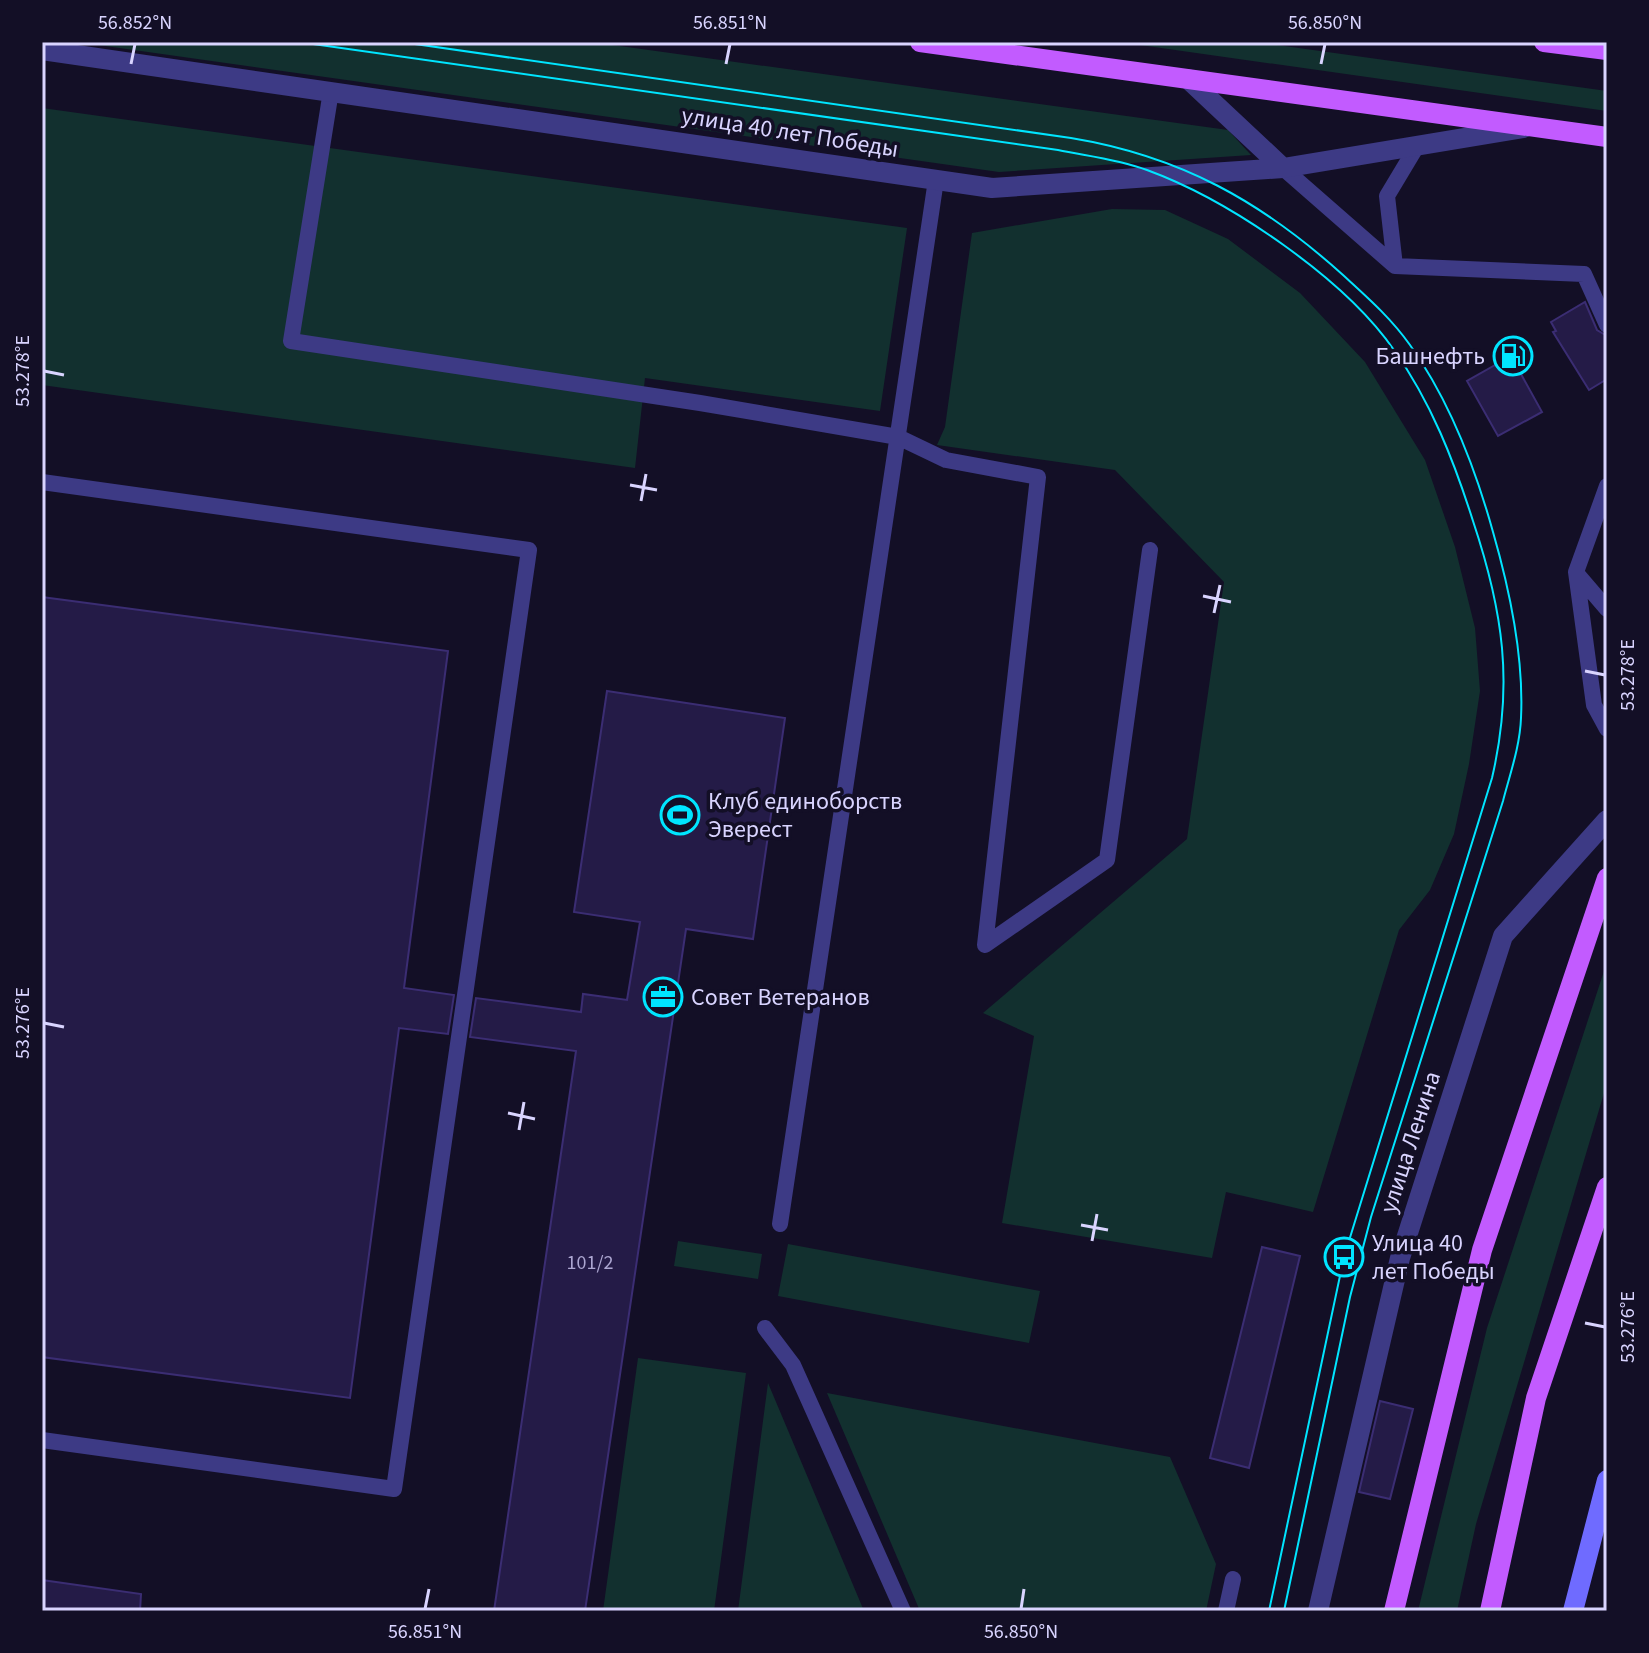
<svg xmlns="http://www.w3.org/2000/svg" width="1649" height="1653" viewBox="0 0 1649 1653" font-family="'Source Sans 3',sans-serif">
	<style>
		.green { fill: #12302f }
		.building { fill: #241b47; stroke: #3b2d73; stroke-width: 2 }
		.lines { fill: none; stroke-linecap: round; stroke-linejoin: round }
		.lane { stroke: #3d3a85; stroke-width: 16 }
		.street { stroke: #3d3a85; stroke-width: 20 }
		.secondary { stroke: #6f6bff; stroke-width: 20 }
		.primary { stroke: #c25bff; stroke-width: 20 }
		.tram { stroke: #00e5ff; stroke-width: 2 }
		.ticks { fill: none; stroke: #d9d4ff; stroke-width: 3 }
		.labels { text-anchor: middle; stroke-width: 7; stroke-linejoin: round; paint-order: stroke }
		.number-label { font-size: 20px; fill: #aca6d1 }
		.street-label { font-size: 24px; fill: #d9d4ff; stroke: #130f26 }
		.poi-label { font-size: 24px; fill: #d9d4ff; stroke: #130f26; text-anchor: start }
		.neatline { fill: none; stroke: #d9d4ff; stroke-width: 3 }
		.ticks-label { font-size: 20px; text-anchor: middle; fill: #d9d4ff }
	</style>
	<rect width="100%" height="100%" fill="#130f26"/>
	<path class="green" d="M77,42H591L1228,130L1251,155L999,172Z
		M1119,42H1256L1607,91V111Z
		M42,108L907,228L880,411L645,378L635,468L42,385Z
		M1112,209L1165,210L1228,239L1300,293L1365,362L1425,460L1455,547L1475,628L1480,691L1469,764L1454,834L1430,890L1399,930L1313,1212L1226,1192L1212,1258L1002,1223L1034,1036L983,1013L1187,839L1224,582L1115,470L937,445L945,427L972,233Z
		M1607,962V1083L1476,1524L1457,1611H1418L1487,1328Z
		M678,1241L762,1254L758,1279L674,1266Z
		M788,1244L1040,1291L1029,1343L778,1296Z
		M638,1358L746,1373L714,1611H603Z
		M768,1383L864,1611H738Z
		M827,1393L1170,1457L1216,1564L1206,1611H920Z"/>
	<path class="building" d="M1585,302L1597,330L1607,336V379L1589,390L1553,332L1556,331L1551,322Z
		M1511,356L1542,412L1498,436L1467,381Z
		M42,597L448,651L404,988L454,995L448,1034L399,1028L350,1398L42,1357Z
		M607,691L785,718L753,939L686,929L585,1611H494L576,1051L470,1037L476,998L581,1012L583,994L627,1000L640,922L574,912Z
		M1262,1247L1300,1256L1249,1468L1210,1458Z
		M1380,1401L1413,1409L1390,1499L1359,1492Z
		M42,1580L141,1594L140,1611H42Z"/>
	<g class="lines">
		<path class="lane" d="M331,91L291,341L700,403L898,437L946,460L1038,477L985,945L1107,860L1150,550
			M1283,168L1395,266L1584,274L1607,325
			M1395,266L1387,196L1417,146
			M42,482L529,550L394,1489L42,1440
			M1607,486L1576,572L1594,705L1607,729
			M1577,574L1607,609
			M780,1224L936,180
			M765,1328L793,1365L903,1611
			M1226,1611L1233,1579"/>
		<path class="street" d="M42,50L992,188L1283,168L1524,128
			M1188,79L1283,168
			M1318,1611L1400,1258L1503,936L1607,820"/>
		<path class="secondary" d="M1573,1611L1607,1480"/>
		<path class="primary" d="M920,42L1607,137
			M1544,42L1607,50
			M1394,1611L1482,1250L1607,878
			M1490,1611L1536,1398L1607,1187"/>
		<path class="tram" d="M299,42L1058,150C1087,156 1118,159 1147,170C1229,200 1344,278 1394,350C1431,402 1454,461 1473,521C1503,611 1514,684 1492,778L1344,1257L1269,1611
			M401,42L1071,138C1180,156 1261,201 1343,275C1367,297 1391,318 1410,345C1450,401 1475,467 1493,532C1510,591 1524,657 1521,718C1520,746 1510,774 1503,801L1371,1217L1350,1297L1284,1611"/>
	</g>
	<path class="ticks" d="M131,64L135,44M726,64L730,44M1321,64L1325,44M44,371L64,375M630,485L657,490M641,501L646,474M1203,596L1231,602M1214,613L1220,585M1585,671L1605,675M44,1023L64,1027M508,1113L535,1119M519,1130L524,1102M1081,1225L1108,1230M1092,1241L1097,1214M1585,1323L1605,1327M425,1609L429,1589M1021,1609L1024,1589"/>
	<defs>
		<symbol id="fuel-ring" viewBox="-11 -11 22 22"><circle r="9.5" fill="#130f26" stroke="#00e5ff" stroke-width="1.5"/><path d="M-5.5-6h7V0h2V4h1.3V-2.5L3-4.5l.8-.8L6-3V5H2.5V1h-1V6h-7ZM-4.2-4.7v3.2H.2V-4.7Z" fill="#00e5ff"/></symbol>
		<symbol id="stadium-ring" viewBox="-11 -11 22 22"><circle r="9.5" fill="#130f26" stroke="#00e5ff" stroke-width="1.5"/><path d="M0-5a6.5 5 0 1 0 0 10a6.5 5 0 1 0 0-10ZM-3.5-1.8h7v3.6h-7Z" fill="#00e5ff"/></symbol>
		<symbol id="office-ring" viewBox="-11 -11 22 22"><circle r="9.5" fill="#130f26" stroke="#00e5ff" stroke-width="1.5"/><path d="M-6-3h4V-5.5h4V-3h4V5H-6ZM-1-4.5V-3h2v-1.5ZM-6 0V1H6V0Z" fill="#00e5ff"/></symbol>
		<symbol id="bus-ring" viewBox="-11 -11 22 22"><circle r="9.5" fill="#130f26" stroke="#00e5ff" stroke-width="1.5"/><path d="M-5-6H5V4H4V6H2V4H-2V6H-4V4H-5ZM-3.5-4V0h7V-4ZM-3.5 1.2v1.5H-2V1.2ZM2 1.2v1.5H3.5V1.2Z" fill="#00e5ff"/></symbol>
	</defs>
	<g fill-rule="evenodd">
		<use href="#fuel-ring" x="1491" y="334" width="44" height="44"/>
		<use href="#stadium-ring" x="658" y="793" width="44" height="44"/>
		<use href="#office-ring" x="641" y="975" width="44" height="44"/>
		<use href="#bus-ring" x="1322" y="1235" width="44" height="44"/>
	</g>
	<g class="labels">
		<g class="number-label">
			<text x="590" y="1269">101/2</text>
		</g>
		<g class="street-label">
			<text transform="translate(790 132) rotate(9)" y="8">улица 40 лет Победы</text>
			<text transform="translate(1410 1142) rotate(-72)" y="8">улица Ленина</text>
		</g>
		<g class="poi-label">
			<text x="1485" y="364" text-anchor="end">Башнефть</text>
			<text x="708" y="809">Клуб единоборств<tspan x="708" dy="28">Эверест</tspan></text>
			<text x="691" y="1005">Совет Ветеранов</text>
			<text x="1372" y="1251">Улица 40<tspan x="1372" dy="28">лет Победы</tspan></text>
		</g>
	</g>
	<rect width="1649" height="1653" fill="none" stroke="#130f26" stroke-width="88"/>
	<rect x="44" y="44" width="1561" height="1565" class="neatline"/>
	<g class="ticks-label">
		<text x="135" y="29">56.852°N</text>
		<text x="730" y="29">56.851°N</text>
		<text x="1325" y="29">56.850°N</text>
		<text transform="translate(22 371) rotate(-90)" y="7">53.278°E</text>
		<text transform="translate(1627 675) rotate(-90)" y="7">53.278°E</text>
		<text transform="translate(22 1023) rotate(-90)" y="7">53.276°E</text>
		<text transform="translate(1627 1327) rotate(-90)" y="7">53.276°E</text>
		<text x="425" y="1638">56.851°N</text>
		<text x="1021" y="1638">56.850°N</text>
	</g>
</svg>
